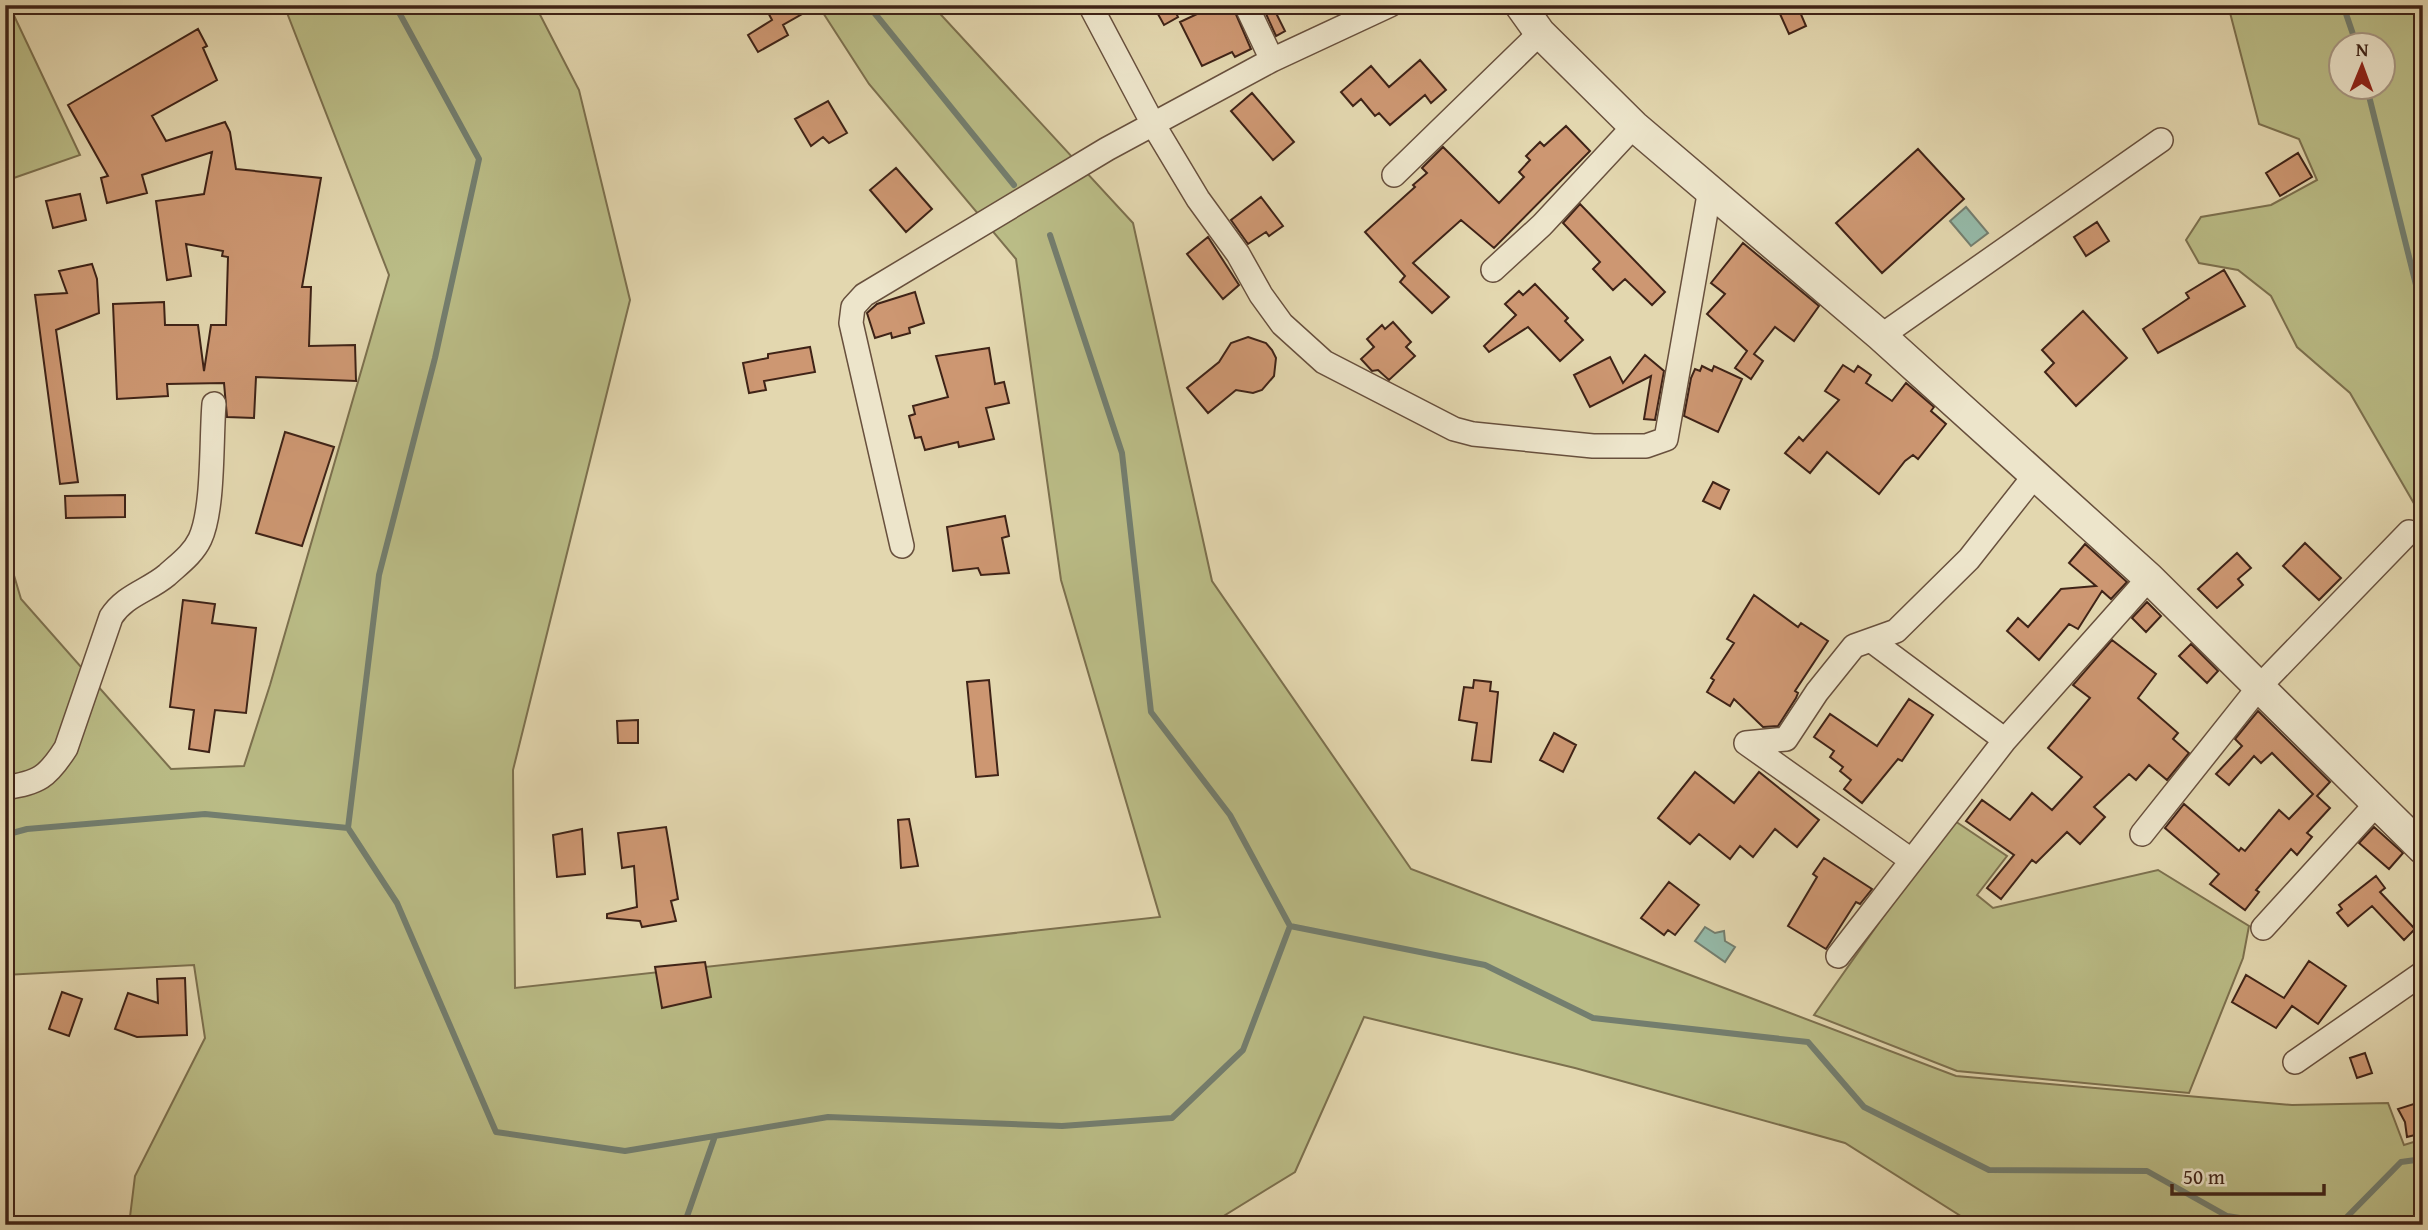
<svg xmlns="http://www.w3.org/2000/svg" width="2428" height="1230" viewBox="0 0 2428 1230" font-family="'Gentium Book Plus',serif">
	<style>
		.green { fill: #babc86; stroke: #7c704e; stroke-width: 2; fill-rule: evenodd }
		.water { fill: #95baa9; stroke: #737e6f; stroke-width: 2 }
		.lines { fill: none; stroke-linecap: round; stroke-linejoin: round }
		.stream { stroke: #737e6f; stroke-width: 6 }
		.building { fill: #cd9772; stroke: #3f2317; stroke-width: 2 }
		.minor-casing { stroke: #68503d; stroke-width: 26 }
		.tertiary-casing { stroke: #68503d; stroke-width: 33 }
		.minor { stroke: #ede5cb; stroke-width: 23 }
		.tertiary { stroke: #ede5cb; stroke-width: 30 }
	</style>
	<rect width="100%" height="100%" fill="#e3d7af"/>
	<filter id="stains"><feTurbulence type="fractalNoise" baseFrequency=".00286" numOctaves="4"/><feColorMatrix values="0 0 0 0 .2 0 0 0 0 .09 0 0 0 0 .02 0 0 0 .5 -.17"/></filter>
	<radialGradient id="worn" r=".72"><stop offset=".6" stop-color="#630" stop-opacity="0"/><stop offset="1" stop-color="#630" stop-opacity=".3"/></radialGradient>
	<path class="green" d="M5,5H9L80,155L5,181Z
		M284,5H535L579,90L630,300L513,770L515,988L1160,917L1061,580L1016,259L869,84L818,5H932L1133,223L1212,581L1411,869L1956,1076L2292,1105L2388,1103L2404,1145L2423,1139V1225H1975L1845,1143L1575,1068L1364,1017L1295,1172L1209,1225H129L135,1176L205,1038L194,965L5,975V545L21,599L171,769L244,766L270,685L389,275Z
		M2228,5H2423V519L2350,393L2297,347L2271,296L2238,270L2199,263L2186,240L2201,217L2271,205L2317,180L2299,139L2259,124ZM2340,46H2382V88H2340Z
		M1952,819L2007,856L1977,895L1993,908L2158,870L2249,926L2243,958L2189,1093L1957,1071L1814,1015Z"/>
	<path class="water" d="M1966,207L1988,233L1971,246L1950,221Z
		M1705,927L1715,933L1724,931L1725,941L1735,947L1725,962L1695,941Z"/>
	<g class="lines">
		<path class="stream" d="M868,5L1014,185
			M2343,5L2357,46
			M2367,88L2423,313
			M1050,235L1122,453L1151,712L1230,815L1290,926
			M348,828L379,575L435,358L479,159L395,5
			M5,835L27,829L205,814L348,828L397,903L496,1132L625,1151L828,1117L1062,1126L1172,1118L1243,1050L1290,926L1485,965L1593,1018L1808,1042L1864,1107L1989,1170L2147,1171L2227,1216L2284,1225
			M684,1225L715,1136
			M2339,1225L2401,1162L2423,1159"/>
	</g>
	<path class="building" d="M764,5H818L783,25L788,35L758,52L748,35L772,20Z
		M1153,5H1172L1178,17L1164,25Z
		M1216,5H1232L1251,49L1235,57L1232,52L1202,66L1180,22Z
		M1262,5H1272L1285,31L1276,36Z
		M1776,5H1797L1806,26L1789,34Z
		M198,29L207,46L203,48L217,80L152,116L166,141L225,122L230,132L236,169L321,178L302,287H311L309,346L355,345L356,381L256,377L254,418L227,417L224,383L167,384L168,396L117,399L113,304L164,302L165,325H198L204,371L211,325H226L228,257L222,256L223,251L186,244L191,276L167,280L156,201L204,194L212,152L142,175L147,193L107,203L101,178L108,176L68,105Z
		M1420,60L1446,90L1431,103L1425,95L1390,125L1379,113L1375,116L1361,99L1353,106L1341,92L1371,66L1389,87Z
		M1252,93L1294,142L1273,160L1231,111Z
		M828,101L847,133L829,143L823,137L811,146L795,119Z
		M1566,126L1590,151L1494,248L1461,220L1413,263L1449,297L1432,313L1400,282L1405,276L1365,232L1415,187L1413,185L1427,173L1422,168L1443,147L1499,203L1524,177L1519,172L1530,160L1526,156L1540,142L1544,146Z
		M1918,149L1964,199L1882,273L1836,223Z
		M2298,153L2312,177L2280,196L2266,173Z
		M896,168L932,209L906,232L870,190Z
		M80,194L86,220L53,228L46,201Z
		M1261,197L1283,226L1269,236L1266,232L1248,244L1231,220Z
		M1580,204L1665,292L1652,305L1625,279L1613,290L1593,269L1600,262L1563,223Z
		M2097,222L2109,241L2086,256L2074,237Z
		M1208,237L1239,285L1223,299L1187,254Z
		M1743,243L1819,306L1794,341L1775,327L1754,354L1763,361L1751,379L1735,368L1747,351L1707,314L1725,294L1711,283Z
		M92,264L97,279L99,313L56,330L78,482L60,484L35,295L67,293L59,271Z
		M2224,270L2245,306L2158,353L2143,329L2189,298L2186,293Z
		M1535,284L1568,318L1565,321L1583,340L1560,361L1528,327L1489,352L1484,346L1516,315L1505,304L1519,291L1523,295Z
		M915,292L924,323L909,328L910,333L892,338L891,333L875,338L867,313L877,304Z
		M2083,311L2127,358L2076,406L2045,372L2054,363L2042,350Z
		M1393,322L1411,342L1406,347L1415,356L1389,380L1378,370L1372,371L1361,359L1374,347L1367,339L1382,325L1385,329Z
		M1248,337L1266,343L1272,350L1276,358L1274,376L1262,390L1253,393L1236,390L1208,413L1187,388L1219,362L1231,343Z
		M810,347L815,372L764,381L766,390L749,393L743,363L768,358V354Z
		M989,348L995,384L1004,382L1009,403L986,408L994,439L959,447L958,442L925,450L921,437L915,438L909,416L915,414L913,406L948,397L936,356Z
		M1645,355L1664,371L1655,420L1644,419L1651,376L1590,407L1574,375L1610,357L1623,383Z
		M1843,365L1854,372L1858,366L1871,375L1866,383L1892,401L1906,383L1934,407L1931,411L1946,424L1918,459L1913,455L1905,461L1879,494L1827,452L1810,473L1785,453L1799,437L1803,441L1839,400L1825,391Z
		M1702,366L1712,371L1714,366L1742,379L1718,432L1684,416L1691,378L1695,369L1700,371Z
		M285,432L334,447L302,546L256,533Z
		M1713,482L1729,490L1720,509L1703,501Z
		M125,495V517L66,518L65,496Z
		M1005,516L1009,536L1002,538L1009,573L981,575L978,568L953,571L947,527Z
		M2305,543L2341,578L2319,600L2283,566Z
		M2085,544L2127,582L2111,599L2102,591L2078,629L2069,624L2039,660L2007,631L2018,618L2028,627L2061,589L2096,586L2069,563Z
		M2237,553L2251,568L2238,579L2243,585L2217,608L2198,589Z
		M1754,595L1798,627L1801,623L1828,641L1795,691L1798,693L1796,698L1778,726L1763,727L1734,699L1730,706L1707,692L1714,680L1711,678L1734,643L1727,639Z
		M183,600L215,604L212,623L256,628L246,713L215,710L209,752L189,749L194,710L170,707Z
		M2147,602L2161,616L2146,632L2132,618Z
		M2112,640L2156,674L2138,698L2178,733L2173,739L2189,753L2167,780L2149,765L2136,780L2129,774L2094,807L2105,817L2080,844L2067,832L2036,863L2032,860L2001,899L1987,888L2014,855L1966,821L1982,800L2010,820L2032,793L2052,810L2082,777L2048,748L2090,698L2073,685Z
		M2191,644L2218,671L2207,683L2179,656Z
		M989,680L998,775L976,777L967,682Z
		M1474,680L1491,682L1490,691L1498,692L1491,762L1472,760L1477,723L1459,720L1464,687L1473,688Z
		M1909,699L1933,715L1902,761L1898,759L1862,803L1844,789L1851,780L1840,771L1843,767L1830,757L1834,751L1814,737L1830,714L1877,746Z
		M2258,711L2330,782L2317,796L2330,808L2307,833L2312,837L2297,855L2291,849L2256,890L2259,892L2245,910L2210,884L2219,874L2165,828L2184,804L2239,851L2241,848L2245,851L2279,810L2289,819L2313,794L2272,753L2261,763L2254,756L2229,785L2216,774L2242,746L2235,739Z
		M638,720V743H618L617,721Z
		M1554,733L1576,745L1563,772L1540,760Z
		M1695,772L1734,803L1759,772L1819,820L1797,847L1775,829L1753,857L1740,846L1730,859L1699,834L1690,844L1658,818Z
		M909,819L918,866L901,868L898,820Z
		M666,827L678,899L671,901L676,921L642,927L640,921L607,918V914L637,907L634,866L622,868L618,833Z
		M2374,827L2403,853L2389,869L2359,843Z
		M582,829L585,874L557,877L553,835Z
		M1824,858L1872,889L1860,904L1856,902L1826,949L1788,926L1817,877L1813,874Z
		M2376,876L2385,888L2380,892L2415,929L2404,940L2372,906L2348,926L2337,913L2342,909L2339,905Z
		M1669,882L1699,905L1675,935L1668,930L1664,935L1641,918Z
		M2309,961L2346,986L2318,1024L2292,1006L2276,1028L2232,1002L2246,975L2284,998Z
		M705,962L711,997L662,1008L655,967Z
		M185,978L187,1035L137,1037L115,1029L128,993L158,1003L157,979Z
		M62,992L82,999L69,1036L49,1029Z
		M2365,1053L2372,1073L2357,1078L2350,1058Z
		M2423,1101V1133L2407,1137L2405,1122L2398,1109Z"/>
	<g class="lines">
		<defs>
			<path id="minor" d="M1090,5L1153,124L1198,199L1238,254L1261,295L1282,324L1324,362L1454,429L1473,434L1593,446H1646L1666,439L1710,189
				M1246,5L1272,60
				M1394,175L1540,33
				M1493,270L1542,225L1634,126
				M1881,336L2161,140
				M902,546L851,323L853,307L864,295L1107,149L1272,60L1390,5
				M1872,641L2005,740
				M1746,743L1786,739L1817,692L1854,646L1896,631L1969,559L2035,475
				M1746,743L1911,860
				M5,788C39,782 47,778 66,748L111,617C125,595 148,591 167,575C179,564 193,554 200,539C214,509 211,439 214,404
				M2142,834L2259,687L2409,532
				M2263,928L2377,803
				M1838,956L2005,740L2149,578
				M2295,1062L2423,973"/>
			<path id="tertiary" d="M1520,5L1540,33L1634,126L1881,336L2149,578L2423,849"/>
		</defs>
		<use href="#minor" class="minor-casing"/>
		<use href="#tertiary" class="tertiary-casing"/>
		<use href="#minor" class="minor"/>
		<use href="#tertiary" class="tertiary"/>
	</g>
	<rect width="2428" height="1230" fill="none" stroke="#e3d7af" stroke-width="28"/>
	<rect x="7" y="7" width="2414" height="1216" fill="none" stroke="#3f2317" stroke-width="3.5"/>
	<rect x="14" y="14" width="2400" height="1202" fill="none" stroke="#3f2317" stroke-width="2"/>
	<g transform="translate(2362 66) rotate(1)"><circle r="33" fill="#ede5cb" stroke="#a79783" stroke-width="2"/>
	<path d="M0-5L12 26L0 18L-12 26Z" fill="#8f2418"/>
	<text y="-10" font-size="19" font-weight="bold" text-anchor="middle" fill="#3f2317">N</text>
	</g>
	<path d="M2172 1184v10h152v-10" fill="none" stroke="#3f2317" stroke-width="3.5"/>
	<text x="2183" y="1184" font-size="21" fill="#3f2317" stroke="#ede5cb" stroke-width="5" paint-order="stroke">50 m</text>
	<rect width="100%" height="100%" filter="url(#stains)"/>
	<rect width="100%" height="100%" fill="url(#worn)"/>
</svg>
